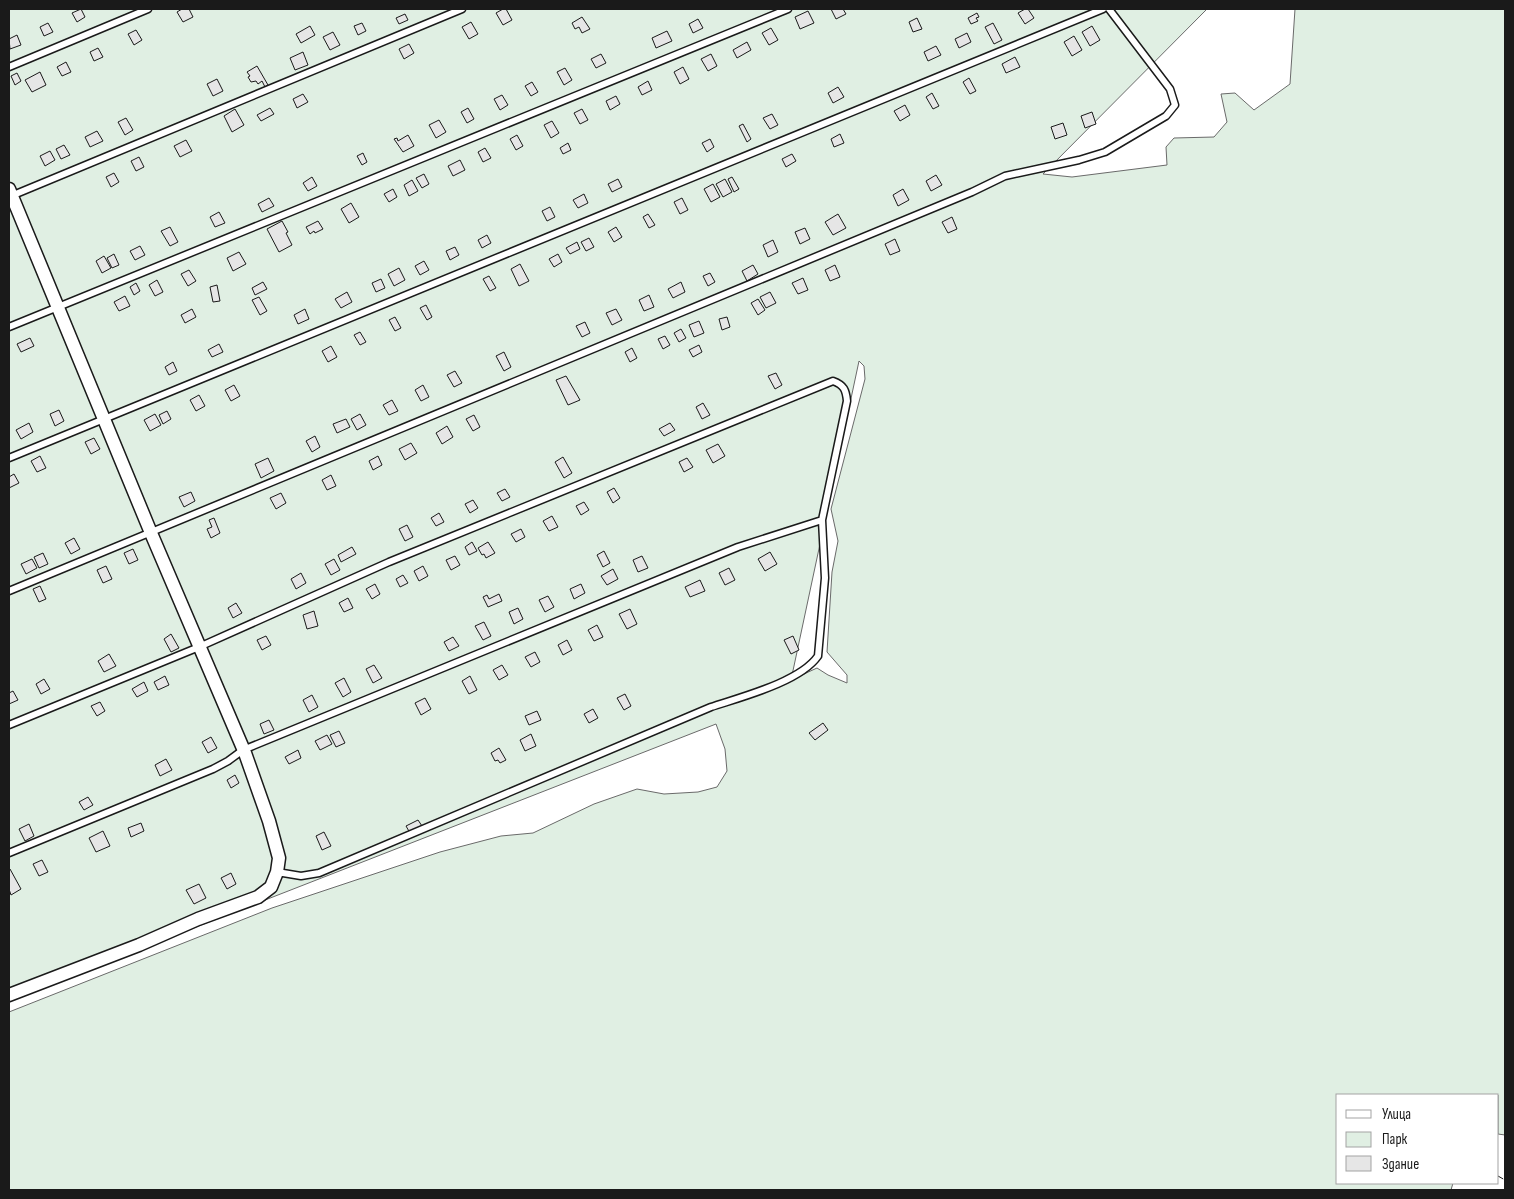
<svg xmlns="http://www.w3.org/2000/svg" width="1514" height="1199" viewBox="0 0 1514 1199" font-family="'Sofia Sans Condensed',sans-serif">
	<style>
		.green { fill: #e0efe3; stroke: #6a6a6a; fill-rule: evenodd }
		.building { fill: #e6e6e6; stroke: #1a1a1a }
		.lines { fill: none; stroke-linecap: round; stroke-linejoin: round }
		.lane-casing { stroke: #1a1a1a; stroke-width: 9 }
		.street-casing { stroke: #1a1a1a; stroke-width: 15 }
		.lane { stroke: #fff; stroke-width: 6 }
		.street { stroke: #fff; stroke-width: 12 }
		.fence { stroke: #1a1a1a; stroke-width: 1; stroke-dasharray: 6 2.5; stroke-linecap: butt }
	</style>
	<rect width="100%" height="100%" fill="#fff"/>
	<path class="green" d="M9,9H1207L1043,174L1072,177L1167,165L1166,147L1174,138L1214,137L1227,122L1221,94L1235,93L1254,110L1290,84L1295,9H1505V1135L1498,1134V1095H1338V1183H1453L1451,1190H9V1012L272,908L440,852L501,836L533,833L594,804L637,789L664,794L698,792L717,787L727,771L725,749L716,724L9,1000ZM859,361L864,366L865,379L831,509L838,541L832,572L827,652L847,675V683L828,675L817,668L791,680Z"/>
	<path class="building" d="M81,9L85,17L77,22L72,13Z
		M182,9H189L193,17L183,22L177,12Z
		M503,9H506L512,20L503,25L496,13Z
		M831,9H843L846,14L836,19Z
		M1025,9H1028L1034,18L1025,24L1018,13Z
		M808,11L814,23L800,29L795,17Z
		M977,13L979,17L976,18L978,21L971,24L968,18Z
		M405,14L408,20L399,24L396,18Z
		M582,17L590,29L582,33L579,27L575,29L572,23Z
		M917,18L922,29L913,32L909,22Z
		M698,19L703,28L693,33L689,24Z
		M471,22L478,34L469,39L462,27Z
		M48,23L53,32L44,36L40,27Z
		M362,23L366,31L358,35L354,26Z
		M993,23L1002,40L994,44L985,27Z
		M310,26L315,35L301,43L296,34Z
		M1092,26L1100,40L1090,46L1082,32Z
		M771,28L778,40L769,45L762,33Z
		M136,30L142,40L134,45L128,34Z
		M667,31L672,41L656,48L652,38Z
		M333,32L340,45L330,50L323,37Z
		M967,33L971,42L959,48L955,39Z
		M17,35L21,45L10,49L9,39Z
		M1074,36L1082,50L1072,56L1064,42Z
		M747,42L751,50L737,58L733,50Z
		M409,44L414,53L404,59L399,49Z
		M936,46L941,55L928,61L924,52Z
		M98,48L103,57L94,61L90,52Z
		M303,52L308,65L295,70L290,58Z
		M601,54L606,63L596,68L591,59Z
		M711,54L717,66L708,71L701,59Z
		M1015,57L1020,67L1006,73L1002,64Z
		M66,62L71,72L62,76L57,67Z
		M257,66L268,85L265,87L262,81L258,84L256,81L251,82L248,77L250,76L247,72Z
		M683,67L689,79L680,84L674,72Z
		M565,68L572,80L564,85L557,72Z
		M40,72L46,85L32,92L25,80Z
		M17,73L21,81L15,85L11,76Z
		M969,78L976,91L970,94L963,82Z
		M217,79L223,91L213,96L207,84Z
		M648,81L652,90L642,95L638,87Z
		M532,82L538,92L531,96L525,86Z
		M838,87L844,97L833,103L828,93Z
		M932,93L939,106L933,109L926,97Z
		M303,94L308,102L297,108L293,99Z
		M502,95L508,105L500,110L494,99Z
		M616,96L620,104L610,110L606,101Z
		M905,105L910,115L900,121L894,111Z
		M270,108L274,114L261,121L257,115Z
		M468,108L474,119L467,123L461,112Z
		M235,109L244,125L232,132L224,116Z
		M582,109L588,120L580,124L574,113Z
		M1092,112L1096,124L1085,128L1081,116Z
		M772,114L778,125L770,129L763,118Z
		M126,118L133,130L125,135L118,122Z
		M439,120L446,132L436,138L429,125Z
		M552,121L559,133L551,138L544,125Z
		M1063,123L1067,135L1055,139L1051,127Z
		M743,124L751,139L747,142L739,126Z
		M97,131L103,141L90,147L85,137Z
		M840,134L844,143L834,147L831,139Z
		M408,135L414,146L403,152L394,139L397,138L398,141Z
		M517,135L523,146L516,150L510,139Z
		M710,139L714,147L707,152L702,143Z
		M186,140L192,151L180,157L174,146Z
		M568,143L571,150L563,154L560,148Z
		M64,145L70,155L61,159L56,149Z
		M485,148L491,158L483,162L478,152Z
		M50,151L55,160L45,166L40,156Z
		M363,153L367,162L362,165L357,156Z
		M792,154L796,161L786,167L782,159Z
		M139,157L144,167L136,171L131,161Z
		M460,160L465,170L453,176L448,166Z
		M114,173L119,182L111,187L106,177Z
		M424,174L429,184L422,188L416,178Z
		M936,175L942,185L931,191L926,181Z
		M312,177L317,186L308,191L303,183Z
		M732,177L739,189L734,192L728,179Z
		M618,179L622,187L612,192L608,184Z
		M725,179L732,192L723,197L716,184Z
		M412,180L418,191L409,196L404,185Z
		M713,184L720,197L711,202L704,189Z
		M393,189L397,197L389,202L384,194Z
		M903,189L909,200L898,206L893,195Z
		M584,194L588,203L578,208L573,200Z
		M269,198L274,206L262,212L258,204Z
		M682,198L688,210L680,214L674,202Z
		M351,203L359,217L349,223L341,209Z
		M550,207L555,217L547,221L542,211Z
		M219,212L225,223L215,227L210,217Z
		M648,214L655,225L649,228L643,217Z
		M838,214L846,228L833,235L825,222Z
		M952,217L957,229L948,233L942,222Z
		M282,221L288,232L286,233L292,245L279,252L267,229Z
		M318,221L323,229L315,233L314,231L310,234L306,227Z
		M170,227L178,242L170,246L161,231Z
		M616,227L622,237L614,242L608,232Z
		M805,228L810,239L800,244L795,232Z
		M487,235L491,243L482,248L478,240Z
		M589,238L594,247L586,251L581,242Z
		M895,239L900,251L890,255L885,244Z
		M773,240L778,252L768,257L763,245Z
		M577,242L580,249L570,254L566,248Z
		M140,246L145,255L135,260L130,251Z
		M455,247L459,255L450,260L446,251Z
		M239,252L246,264L233,271L227,258Z
		M114,254L119,265L112,268L107,258Z
		M558,254L562,262L554,267L549,259Z
		M104,256L111,268L102,273L96,261Z
		M424,261L429,270L420,275L415,266Z
		M520,264L529,281L519,286L511,269Z
		M753,265L758,274L747,281L742,271Z
		M835,265L840,277L830,281L825,270Z
		M399,268L405,280L394,286L388,274Z
		M189,270L196,281L188,286L181,274Z
		M710,273L715,282L708,286L703,276Z
		M489,276L496,288L490,291L483,279Z
		M803,278L808,290L798,294L792,283Z
		M381,279L385,288L376,292L372,283Z
		M157,280L163,292L155,296L149,285Z
		M263,282L267,289L255,295L252,288Z
		M681,282L685,292L673,298L668,289Z
		M136,283L140,291L134,295L130,287Z
		M217,285L220,301L213,302L210,287Z
		M347,292L352,302L341,308L335,299Z
		M770,292L776,303L766,308L760,297Z
		M649,295L654,307L644,311L639,300Z
		M125,296L130,306L119,311L114,302Z
		M259,297L267,311L260,315L252,300Z
		M758,299L765,310L758,315L751,303Z
		M426,305L432,317L427,320L420,308Z
		M192,309L196,317L185,323L181,315Z
		M305,309L309,319L298,324L294,315Z
		M616,309L622,320L612,325L606,313Z
		M395,317L401,328L395,331L389,320Z
		M727,317L730,327L722,330L719,319Z
		M699,321L704,333L694,337L689,325Z
		M585,322L590,333L582,337L576,326Z
		M681,329L686,338L679,342L674,333Z
		M360,332L366,342L360,345L354,335Z
		M665,336L670,345L663,349L658,339Z
		M30,338L34,346L21,352L17,344Z
		M219,344L223,352L212,357L208,350Z
		M699,345L702,352L693,357L689,350Z
		M331,346L337,357L328,362L322,351Z
		M632,348L637,358L630,362L625,352Z
		M504,352L511,367L504,371L496,356Z
		M173,362L177,371L169,375L165,367Z
		M455,371L462,383L454,387L447,375Z
		M776,373L782,385L775,389L768,376Z
		M566,376L580,400L568,405L556,380Z
		M234,385L240,396L231,401L225,390Z
		M423,385L429,397L421,401L415,390Z
		M199,395L205,406L196,411L190,400Z
		M392,400L398,411L389,415L383,405Z
		M703,403L710,415L702,419L696,407Z
		M59,410L64,421L55,426L50,414Z
		M167,411L171,419L163,424L159,415Z
		M155,414L161,425L150,431L144,420Z
		M360,414L366,425L357,430L351,419Z
		M474,415L480,427L473,431L466,419Z
		M346,419L350,427L337,433L333,424Z
		M29,423L33,432L21,439L16,430Z
		M670,423L675,430L664,436L659,429Z
		M447,426L453,437L442,444L436,433Z
		M315,436L320,447L312,452L306,441Z
		M94,438L100,449L91,454L85,442Z
		M411,443L417,453L405,460L399,449Z
		M718,444L725,456L713,463L706,450Z
		M40,456L46,468L37,472L31,461Z
		M378,456L382,465L373,470L369,461Z
		M563,457L572,473L564,478L555,462Z
		M268,458L274,471L261,478L255,464Z
		M687,458L693,467L684,472L679,462Z
		M14,474L19,483L9,488V477Z
		M331,475L336,486L327,490L322,480Z
		M614,488L620,498L613,503L607,492Z
		M505,489L510,497L502,501L497,493Z
		M191,492L195,501L184,507L179,497Z
		M281,493L286,503L276,509L270,498Z
		M473,500L478,508L470,513L465,504Z
		M584,502L589,510L581,515L576,506Z
		M439,513L444,522L436,526L431,518Z
		M552,516L558,527L549,531L543,521Z
		M214,518L220,533L211,538L207,529L212,527L209,520Z
		M407,525L413,537L405,541L399,529Z
		M521,529L525,537L516,542L511,534Z
		M74,538L80,549L71,554L65,543Z
		M472,542L477,551L469,555L465,547Z
		M488,542L495,553L486,558L484,554L482,555L478,548Z
		M352,547L356,554L341,562L338,555Z
		M133,549L138,560L129,564L124,553Z
		M604,551L610,563L603,567L597,555Z
		M770,552L777,564L765,571L758,559Z
		M43,553L48,564L39,568L34,557Z
		M455,556L460,565L451,570L446,560Z
		M642,556L648,568L638,572L633,560Z
		M32,559L37,568L26,574L21,564Z
		M334,559L340,570L331,575L325,564Z
		M106,566L112,579L103,583L97,570Z
		M423,566L428,576L419,581L414,571Z
		M729,568L735,580L725,585L719,573Z
		M613,569L618,579L607,585L601,576Z
		M301,573L306,583L296,589L291,579Z
		M403,575L408,583L400,587L396,579Z
		M700,580L705,591L690,597L685,587Z
		M375,584L380,594L372,599L366,589Z
		M581,584L585,593L574,599L570,589Z
		M40,586L46,599L39,602L33,589Z
		M499,594L502,601L488,607L483,597L487,595L489,599Z
		M548,596L554,607L545,612L539,600Z
		M348,598L353,608L344,612L339,603Z
		M236,603L242,613L233,618L228,608Z
		M518,608L523,619L514,624L509,612Z
		M630,609L637,624L627,629L619,614Z
		M314,611L318,626L307,629L303,615Z
		M484,622L491,636L483,640L475,626Z
		M597,625L603,637L594,641L588,630Z
		M171,634L179,648L171,652L164,639Z
		M266,636L271,645L262,650L257,640Z
		M793,636L799,650L791,654L784,640Z
		M453,637L459,646L449,651L444,642Z
		M567,640L572,650L563,655L558,645Z
		M535,652L540,662L531,667L525,657Z
		M109,654L116,666L104,672L98,661Z
		M374,665L382,678L373,683L366,669Z
		M502,665L508,675L499,680L493,670Z
		M165,676L169,685L158,690L154,682Z
		M470,676L477,690L469,694L462,681Z
		M344,678L351,692L343,697L335,683Z
		M44,679L50,689L41,694L36,684Z
		M144,682L148,691L137,697L132,689Z
		M13,691L18,700L9,704V693Z
		M625,694L631,706L624,710L617,698Z
		M312,695L318,707L309,712L303,700Z
		M425,698L431,709L421,715L415,703Z
		M100,702L105,711L97,716L91,706Z
		M593,709L598,718L589,723L584,714Z
		M537,711L541,720L529,725L525,716Z
		M269,720L274,730L264,734L260,724Z
		M823,723L828,730L815,740L809,733Z
		M339,731L345,743L336,747L330,735Z
		M531,734L536,746L525,751L520,740Z
		M327,735L332,744L320,750L315,741Z
		M211,737L217,748L208,753L202,742Z
		M499,748L506,760L500,763L498,760L495,761L491,753Z
		M298,750L301,758L289,764L285,757Z
		M166,759L172,770L160,776L155,765Z
		M235,775L239,783L231,788L227,780Z
		M88,797L93,805L84,810L79,802Z
		M418,820L422,826L410,833L406,826Z
		M141,823L144,831L131,837L128,828Z
		M29,824L34,836L25,841L19,829Z
		M103,831L110,846L96,852L89,838Z
		M324,832L331,846L322,850L316,836Z
		M42,860L48,872L39,876L33,864Z
		M10,869L21,889L11,895L9,889V870Z
		M231,873L236,884L227,889L221,878Z
		M199,884L206,898L194,904L186,890Z"/>
	<g class="lines">
		<defs>
			<path id="lane" d="M9,67L148,9
				M11,196L462,9
				M9,327L788,9
				M9,458L1103,9
				M9,591L972,192L1005,176L1079,160L1105,152L1166,116L1175,105L1170,89L1109,9
				M9,725L199,647L389,562L833,381C844,385 846,390 847,401L822,520L825,578L818,656C800,682 741,697 711,707L319,873L301,876L277,872
				M9,853L213,769L228,761L243,750L738,547L822,520"/>
			<path id="street" d="M9,189L151,533L245,753L269,821L279,858L277,872L271,887L258,897L198,919L139,945L9,995"/>
		</defs>
		<use href="#lane" class="lane-casing"/>
		<use href="#street" class="street-casing"/>
		<use href="#lane" class="lane"/>
		<use href="#street" class="street"/>
		<path class="fence" d="M1498,1176L1505,1180"/>
	</g>
	<rect width="1514" height="1199" fill="none" stroke="#1a1a1a" stroke-width="20"/>
	<rect x="1336" y="1094" width="162" height="90" fill="#ffffff" stroke="#a3a3a3"/>
	<rect x="1346" y="1110" width="25" height="8" fill="#ffffff" stroke="#a3a3a3"/>
	<text x="1382" y="1119" font-size="15" fill="#1a1a1a">Улица</text>
	<rect x="1346" y="1132" width="25" height="15" fill="#e0efe3" stroke="#a3a3a3"/>
	<text x="1382" y="1144" font-size="15" fill="#1a1a1a">Парк</text>
	<rect x="1346" y="1156" width="25" height="15" fill="#e6e6e6" stroke="#a3a3a3"/>
	<text x="1382" y="1169" font-size="15" fill="#1a1a1a">Здание</text>
</svg>
